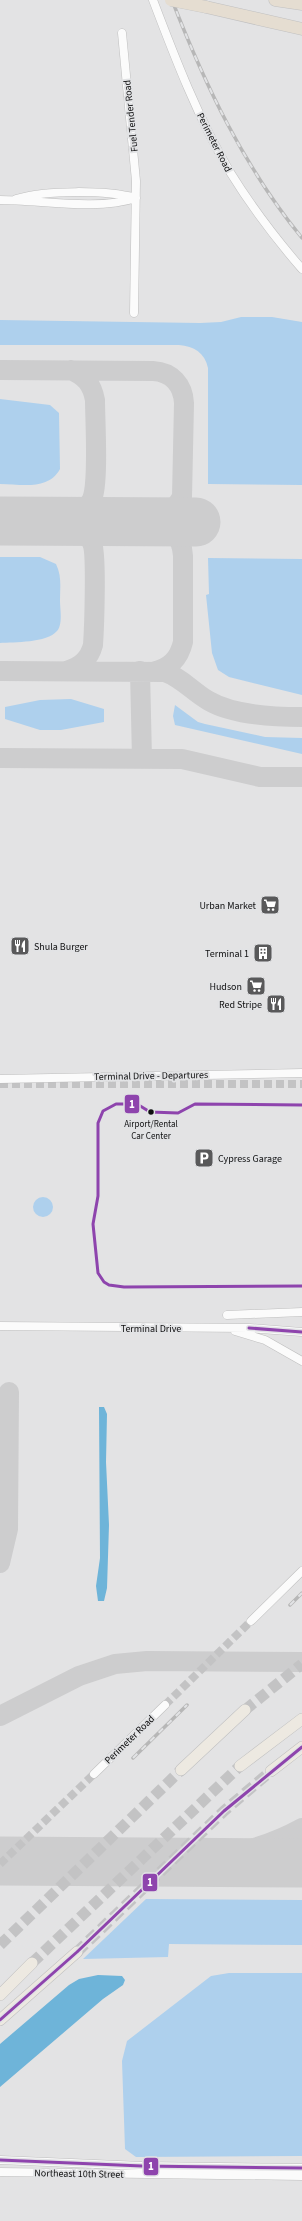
<svg xmlns="http://www.w3.org/2000/svg" width="302" height="2221" viewBox="0 0 302 2221" font-family="'Source Sans 3',sans-serif">
	<style>
		.green { fill: #aed0ed }
		.water { fill: #6eb4d9 }
		.lines { fill: none; stroke-linecap: round; stroke-linejoin: round }
		.taxiway { stroke: #cdcdce; stroke-width: 20 }
		.runway { stroke: #cdcdce; stroke-width: 49 }
		.minor-tunnel { stroke: #c3c3c4; stroke-width: 8; stroke-dasharray: 8 4; stroke-linecap: butt }
		.major-tunnel { stroke: #c3c3c4; stroke-width: 11; stroke-dasharray: 11 5.5; stroke-linecap: butt }
		.minor-casing { stroke: #bfbfbf; stroke-width: 9 }
		.major-casing { stroke: #c0c0c1; stroke-width: 12 }
		.highway-casing { stroke: #c0c0c1; stroke-width: 13 }
		.minor { stroke: #fbfbfb; stroke-width: 8 }
		.major { stroke: #ede9e1; stroke-width: 11 }
		.highway { stroke: #e5ddd1; stroke-width: 12 }
		.rail-casing { stroke: #b7b7b7; stroke-width: 3.5 }
		.rail { stroke: #e2e3e5; stroke-width: 2; stroke-dasharray: 6; stroke-linecap: butt }
		.highway-bridge-casing { stroke: #c0c0c1; stroke-width: 13; stroke-linecap: butt }
		.highway-bridge { stroke: #e5ddd1; stroke-width: 12 }
		.bus-1-casing { stroke: #e2e3e5; stroke-width: 6 }
		.bus-1 { stroke: #8e44ad; stroke-width: 3 }
		.bus-dot { fill: #0e0e0f; stroke: #e2e3e5; stroke-width: 1.5 }
		.labels { text-anchor: middle; stroke-width: 4; stroke-linejoin: round; paint-order: stroke }
		.bus-label { font-size: 9px; fill: #0e0e0f; stroke: #e2e3e5 }
		.street-label { font-size: 10px; fill: #0e0e0f; stroke: #e2e3e5 }
		.poi-label { font-size: 10px; fill: #0e0e0f; stroke: #e2e3e5; text-anchor: end }
		.line-badge { stroke: #e2e3e5; stroke-width: 1.5 }
		.badge-label { font-size: 11px; text-anchor: middle; font-weight: bold; fill: #fff }
	</style>
	<rect width="100%" height="100%" fill="#e3e3e4"/>
	<path class="green" d="M241,317H272L302,322V485L208,484V368C205,353 194,346 179,345H0V320L200,323L221,322Z
		M0,399L50,405L59,413L60,469C48,491 21,484 0,484Z
		M0,557H40L56,564C62,576 60,588 60,601C60,609 63,624 57,631C47,643 14,642 0,643Z
		M208,558L302,559V695L229,677L218,670L212,653L206,595L209,594Z
		M71,699L104,709V722L61,730H40L5,719V707L40,700Z
		M175,705L198,722L205,724L265,737L302,738V754L175,725L173,716Z
		M33 1207a10 10 0 1 1 20 0a10 10 0 1 1-20 0Z
		M146,1899L302,1900V1945L169,1944L168,1957L83,1959Z
		M229,1973H302V2156L136,2157L125,2149L122,2061L127,2041L211,1976Z"/>
	<path class="water" d="M99,1407H104L107,1414L106,1462L109,1525L107,1588L104,1601H98L96,1586L100,1558Z
		M98,1975L122,1976L125,1980L123,1985L103,1999L0,2087V2044L69,1985L79,1979Z"/>
	<g class="lines">
		<path class="taxiway" d="M0,370L153,371C172,372 183,385 184,403L182,497L172,512L152,521
			M64,521C77,524 87,530 92,543C97,553 94,631 93,645C89,660 80,667 66,671
			M64,521C75,517 87,511 92,499C99,483 95,421 95,400C92,384 85,376 71,370
			M152,521C170,526 182,536 183,556V642C179,659 170,668 153,672
			M0,671L165,672C182,678 193,692 209,701C233,715 274,717 302,717
			M140,671L142,759
			M0,758L182,759L260,777H302
			M0,1563L8,1529L9,1392
			M0,1716L79,1676L115,1664L147,1661L302,1662
			M177,1862C224,1856 260,1851 302,1828"/>
		<path class="runway" d="M0,521L196,522
			M0,1861L302,1863"/>
		<path class="minor-tunnel" d="M0,1084H302
			M165,1705L251,1621
			M0,1864L94,1774"/>
		<path class="major-tunnel" d="M245,1710L302,1664
			M0,1945L181,1770
			M77,1952L224,1811L271,1771
			M32,1963L240,1766"/>
		<defs>
			<path id="minor" d="M153,0C175,58 198,118 230,172C251,206 276,239 302,269
				M122,33L136,181L134,313
				M16,199C46,190 106,190 136,198
				M0,200C42,200 96,211 136,198
				M0,1079L302,1073
				M227,1315L302,1312
				M0,1326L249,1328L302,1332
				M235,1331L265,1340L302,1361
				M251,1621L302,1571
				M94,1774L165,1705
				M0,2160L142,2166L302,2168
				M0,2172L302,2176"/>
			<path id="major" d="M240,1766L302,1719
				M181,1770L245,1710
				M271,1771L302,1747
				M0,1995L32,1963
				M0,2020L77,1952"/>
			<path id="highway" d="M275,0L302,4
				M206,7L302,29"/>
		</defs>
		<use href="#minor" class="minor-casing"/>
		<use href="#major" class="major-casing"/>
		<use href="#highway" class="highway-casing"/>
		<use href="#minor" class="minor"/>
		<use href="#major" class="major"/>
		<use href="#highway" class="highway"/>
		<defs>
			<path id="rail" d="M172,0C205,85 244,167 302,238
				M290,1605L302,1593
				M133,1758L187,1705"/>
		</defs>
		<use href="#rail" class="rail-casing"/>
		<use href="#rail" class="rail"/>
		<defs>
			<path id="highway-bridge" d="M171,0L206,7"/>
		</defs>
		<use href="#highway-bridge" class="highway-bridge-casing"/>
		<use href="#highway-bridge" class="highway-bridge"/>
		<defs>
			<path id="bus-1" d="M302,1105L195,1104L178,1113L150,1112L137,1104H116L103,1111L98,1123V1196L93,1224L98,1273L104,1282L109,1285L124,1287L302,1286
				M249,1328L302,1332
				M0,2020L77,1952L224,1811L302,1747
				M0,2160L142,2166L302,2168"/>
		</defs>
		<use href="#bus-1" class="bus-1-casing"/>
		<use href="#bus-1" class="bus-1"/>
	</g>
	<defs>
		<symbol id="supermarket-square" viewBox="-11 -11 22 22"><rect x="-9" y="-9" width="18" height="18" rx="4" fill="#59595a" stroke="#e2e3e5"/><path d="M-6-5.5h2.5l.6 2H6L4.5 2H-2.5L-4.4-4H-6ZM-1.5 3.2a1.3 1.3 0 1 0 .1 0ZM3 3.2a1.3 1.3 0 1 0 .1 0Z" fill="#fff"/></symbol>
		<symbol id="restaurant-square" viewBox="-11 -11 22 22"><rect x="-9" y="-9" width="18" height="18" rx="4" fill="#59595a" stroke="#e2e3e5"/><path d="M-5-6h1v4h1v-4h1v4h1v-4h1v5L-1.5 .5V6h-2V.5L-5-1ZM5-6V6H3V1.5H1.5Q1.5-4 5-6Z" fill="#fff"/></symbol>
		<symbol id="building-square" viewBox="-11 -11 22 22"><rect x="-9" y="-9" width="18" height="18" rx="4" fill="#59595a" stroke="#e2e3e5"/><path d="M-4-6H4V6H1V3H-1V6H-4ZM-2.5-4.3h1.7v1.8h-1.7ZM.8-4.3h1.7v1.8H.8ZM-2.5-1h1.7V.8h-1.7ZM.8-1h1.7V.8H.8Z" fill="#fff"/></symbol>
		<symbol id="parking-square" viewBox="-11 -11 22 22"><rect x="-9" y="-9" width="18" height="18" rx="4" fill="#59595a" stroke="#e2e3e5"/><path d="M-3.5-5.5H1a3.5 3.5 0 0 1 0 7H-1V5.5H-3.5ZM-1-3.4V-.6H.8a1.4 1.4 0 0 0 0-2.8Z" fill="#fff"/></symbol>
	</defs>
	<g fill-rule="evenodd">
		<use href="#supermarket-square" x="259" y="894" width="22" height="22"/>
		<use href="#restaurant-square" x="9" y="935" width="22" height="22"/>
		<use href="#building-square" x="252" y="942" width="22" height="22"/>
		<use href="#supermarket-square" x="245" y="975" width="22" height="22"/>
		<use href="#restaurant-square" x="265" y="993" width="22" height="22"/>
		<use href="#parking-square" x="193" y="1147" width="22" height="22"/>
	</g>
	<circle class="bus-dot" cx="151" cy="1112" r="3.5"/>
	<g class="labels">
		<g class="bus-label">
			<text x="151" y="1127">Airport/Rental<tspan x="151" dy="12">Car Center</tspan></text>
		</g>
		<g class="street-label">
			<text transform="translate(130 116) rotate(-96)" y="4">Fuel Tender Road</text>
			<text transform="translate(215 142) rotate(63)" y="4">Perimeter Road</text>
			<text transform="translate(151 1075) rotate(-1)" y="4">Terminal Drive - Departures</text>
			<text x="151" y="1332">Terminal Drive</text>
			<text transform="translate(129 1739) rotate(-44)" y="4">Perimeter Road</text>
			<text transform="translate(79 2173) rotate(1)" y="4">Northeast 10th Street</text>
		</g>
		<g class="poi-label">
			<text x="256" y="909">Urban Market</text>
			<text x="34" y="950" text-anchor="start">Shula Burger</text>
			<text x="249" y="957">Terminal 1</text>
			<text x="242" y="990">Hudson</text>
			<text x="262" y="1008">Red Stripe</text>
			<text x="218" y="1162" text-anchor="start">Cypress Garage</text>
		</g>
	</g>
	<g class="line-badge">
		<rect x="124" y="1094" width="16" height="20" rx="4" fill="#8e44ad"/>
		<rect x="142" y="1873" width="16" height="19" rx="4" fill="#8e44ad"/>
		<rect x="143" y="2157" width="16" height="19" rx="4" fill="#8e44ad"/>
	</g>
	<g class="badge-label">
		<text x="132" y="1108">1</text>
		<text x="150" y="1886">1</text>
		<text x="151" y="2170">1</text>
	</g>
</svg>
